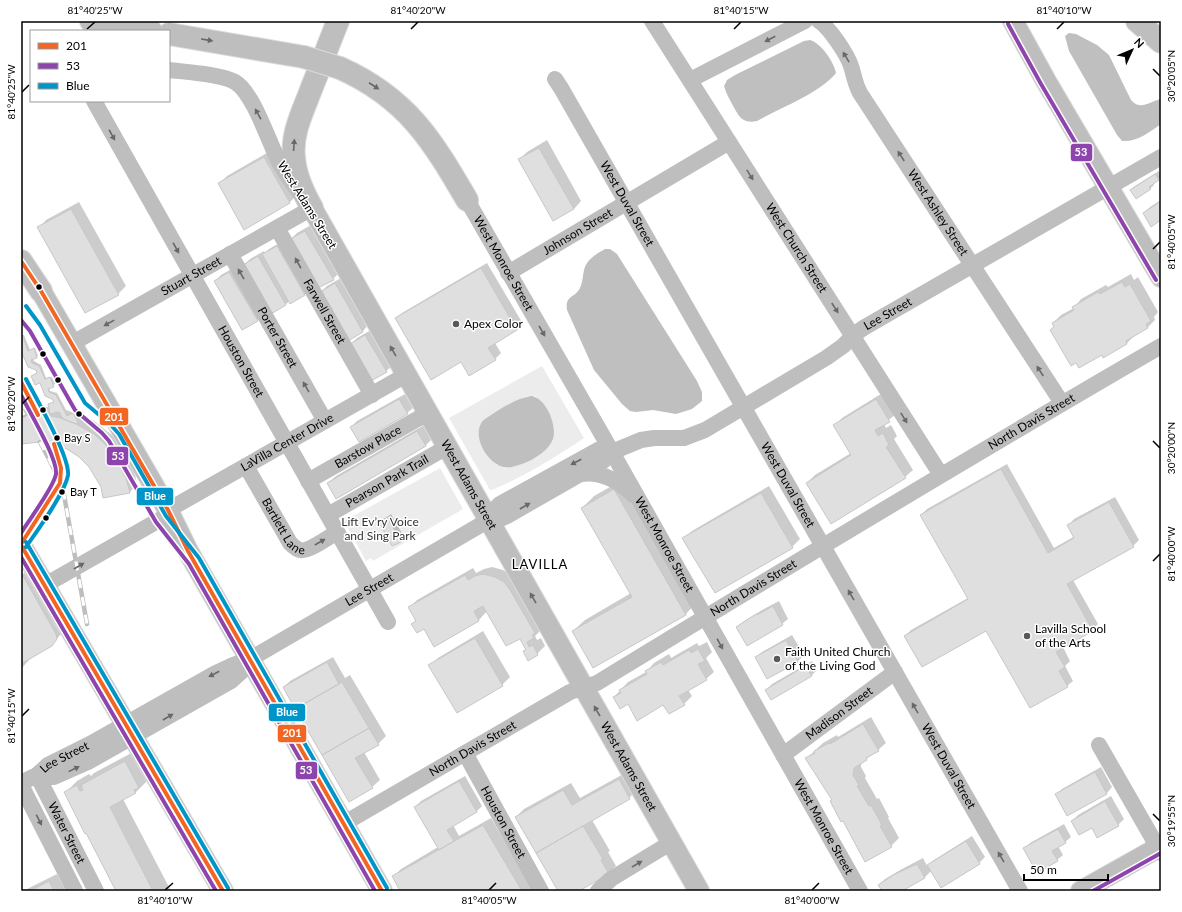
<svg xmlns="http://www.w3.org/2000/svg" width="1182" height="912" viewBox="0 0 1182 912" font-family="Lato,sans-serif">
	<style>
		.green { fill: #ececec; fill-rule: evenodd }
		.water { fill: #bfbfbf }
		.shadow { fill: #0003 }
		.building { fill: #dfdfdf; stroke: #c7c7c7 }
		.lines { fill: none; stroke-linecap: round; stroke-linejoin: round }
		.major-casing { stroke: #dbdbdb; stroke-width: 22 }
		.highway-casing { stroke: #dbdbdb; stroke-width: 24 }
		.minor { stroke: #bebebe; stroke-width: 16 }
		.major { stroke: #bebebe; stroke-width: 20 }
		.highway { stroke: #bebebe; stroke-width: 22 }
		.rail-casing { stroke: #bebebe; stroke-width: 4.5 }
		.rail { stroke: #fff; stroke-width: 3; stroke-dasharray: 9; stroke-linecap: butt }
		.highway-bridge-casing { stroke: #dbdbdb; stroke-width: 24; stroke-linecap: butt }
		.highway-bridge { stroke: #bebebe; stroke-width: 22 }
		.bus-1-casing { stroke: #fff; stroke-width: 7 }
		.bus-2-casing { stroke: #fff; stroke-width: 7 }
		.bus-3-casing { stroke: #fff; stroke-width: 7 }
		.bus-1 { stroke: #f26522; stroke-width: 4 }
		.bus-2 { stroke: #8e44ad; stroke-width: 4 }
		.bus-3 { stroke: #0095c8; stroke-width: 4 }
		.oneway { fill: #686868 }
		.ticks { fill: none; stroke: #000; stroke-width: 1.5 }
		.bus-dot { fill: #000; stroke: #fff; stroke-width: 1.5 }
		.poi-dot { fill: #595959; stroke: #fff; stroke-width: 1.5 }
		.labels { text-anchor: middle; stroke-width: 3; stroke-linejoin: round; paint-order: stroke }
		.bus-label { font-size: 11px; fill: #000; stroke: #fff; text-anchor: start }
		.street-label { font-size: 12px; fill: #000; stroke: #fff }
		.poi-label { font-size: 12px; fill: #000; stroke: #fff; text-anchor: start }
		.park-label { font-size: 12px; fill: #333; stroke: #fff }
		.neighbourhood-label { font-size: 13px; letter-spacing: 1px; fill: #000; stroke: #fff }
		.line-badge { stroke: #fff; stroke-width: 1.5 }
		.badge-label { font-size: 11px; text-anchor: middle; font-weight: bold; fill: #fff }
		.neatline { fill: none; stroke: #000; stroke-width: 1.5 }
		.ticks-label { font-size: 10px; text-anchor: middle; fill: #000 }
	</style>
	<rect width="100%" height="100%" fill="#fff"/>
	<path class="green" d="M542,366L584,438C557,456 530,473 501,486C497,487 494,490 490,490L449,418ZM535,396C551,409 560,431 546,449C541,455 532,459 525,462C518,465 509,470 502,467C492,464 486,455 483,445C480,439 477,432 480,425C483,418 518,400 526,397C529,396 532,396 535,396Z
		M440,468L463,509L373,561L371,558L366,561L344,521Z"/>
	<path class="water" d="M1069,33L1076,34L1097,45L1109,55L1131,100C1141,111 1148,102 1161,99V124C1149,132 1138,142 1122,141L1117,135L1069,51L1065,36Z
		M810,40C821,43 834,62 836,73C820,93 780,108 757,121C741,124 739,116 732,104C729,98 726,93 724,86L727,80L735,75L804,41Z
		M605,249H610L617,254L697,381L702,392V401L692,409L676,414L653,410L636,412L630,411L622,404L594,370L567,310C565,295 574,299 580,288C584,280 582,270 587,263C591,257 598,253 605,249Z
		M531,396C546,397 559,428 552,441C546,454 526,464 512,467C491,473 467,433 485,419C499,410 514,399 531,396Z"/>
	<path class="shadow" d="M547,140L581,201L574,209L519,160L527,152Z
		M272,150L298,194L290,202L245,228L219,184L227,176Z
		M1159,171L1161,177L1153,183L1154,185L1150,189L1131,190L1135,186Z
		M1161,200V219L1144,213L1150,207Z
		M79,202L126,286L118,294L39,228L46,220Z
		M311,225L339,273L333,279L291,239L297,233Z
		M283,241L311,288L305,294L291,302L290,301L286,304L272,313L244,265L250,259L264,251L265,253L269,249Z
		M487,263L523,324L517,330L495,343L501,353L495,359L461,361L396,318L402,313Z
		M235,267L263,315L257,320L215,281L221,275Z
		M1131,274L1134,280L1138,277L1158,312L1154,317L1155,320L1147,328L1135,335L1127,343L1104,356L1102,353L1051,330L1055,326L1053,323L1061,315L1074,308L1081,299L1106,285L1108,287Z
		M341,278L368,325L363,331L349,339L321,292L327,286Z
		M371,330L392,366L386,371L351,344L357,338Z
		M21,335H24L30,350L35,348L38,356L33,359L34,361L41,365L46,378L52,377L55,384L49,388L50,391L57,393L66,410L93,420L113,436L121,447L134,470L137,484L130,492L102,487L90,466L79,456L68,448L54,443L40,441L21,443V410L40,407H50L49,404L54,402L41,382L32,376L38,373L23,351L21,352Z
		M884,392L897,413L884,424L886,428L891,425L897,436L894,439L913,470L905,477L807,483L815,475L851,453L834,426L842,418Z
		M405,394L413,408L407,413L351,427L357,421Z
		M426,424L433,438L426,445L328,483L336,476Z
		M1007,464L1054,548L1075,536L1069,525L1074,519L1115,497L1139,540L1133,546L1073,580L1098,624L1092,630L1063,647L1070,661L1065,666L1073,681L1067,686L987,630L905,636L911,630L968,598L921,515L927,509Z
		M626,478L697,602L686,614L593,667L573,631L585,620L631,593L582,508L594,496Z
		M769,486L800,539L792,547L684,538L692,531Z
		M391,514L404,537L393,545L380,522Z
		M492,567L503,570L512,575L541,630L535,636L537,640L541,638L545,646L537,654L528,659L524,652L527,649L520,637L487,611L479,620L435,645L425,628L413,624L416,620L409,608L417,600L473,568L476,573L484,569Z
		M31,569L64,631L51,645L28,658L29,660L21,669V575Z
		M779,601L788,619L782,624L738,627L743,622L762,610Z
		M483,631L510,677L502,685L430,666L438,658Z
		M792,635L804,655L798,661L768,678L756,657L762,652Z
		M707,642L712,652L706,658L714,672L706,679L688,690L692,696L684,704L628,703L614,697L628,682L646,672L654,663L669,654L671,658L697,643L699,646Z
		M333,657L345,678L350,675L386,736L378,744L364,752L380,780L372,787L284,687L290,681Z
		M812,661L817,670L811,676L766,690L772,684Z
		M871,717L886,743L878,750L861,763V767L866,776L865,778L877,799L879,798L889,817L888,818L899,838L891,846L833,800L807,758L823,743L837,735L838,737Z
		M137,750L147,781L135,793L123,799L171,891H117L65,793L77,781L89,774L91,776L94,773Z
		M1101,767L1112,787L1107,793L1056,795L1062,789Z
		M627,772L637,790L629,798L592,820L610,851L608,852L616,866L608,873L577,891H559L516,817L524,809L571,783L580,798Z
		M465,776L482,806L476,812L453,825L459,836L491,818L534,891H401L393,877L401,869L438,847L415,807L421,801Z
		M1111,796L1124,819L1118,825L1092,827L1072,821L1078,815Z
		M1064,824L1071,837L1065,842L1058,846L1063,855L1057,860L1024,849L1030,843Z
		M972,836L985,857L979,863L941,886L931,871L924,878L900,891H883L879,885L885,879L902,869L923,858L927,866L934,860Z
		M57,874L66,891H23Z"/>
	<path class="building" d="M539,148L574,209L553,221L518,159Z
		M264,157L290,203L244,230L218,183Z
		M1155,174L1159,180L1149,187L1151,189L1136,199L1130,190Z
		M1161,201V220L1151,227L1143,213Z
		M71,209L119,295L85,313L37,227Z
		M305,231L334,280L318,288L290,239Z
		M277,246L305,295L290,304L262,254Z
		M258,256L286,305L271,314L243,265Z
		M481,268L517,330L488,348L496,360L469,376L461,362L431,380L395,318Z
		M229,272L258,321L242,330L214,281Z
		M1122,282L1125,287L1130,284L1151,321L1146,324L1148,328L1126,341L1127,344L1103,358L1102,355L1079,368L1076,363L1071,366L1050,330L1054,327L1052,323L1074,310L1072,307L1098,292L1100,294Z
		M335,283L363,332L348,341L320,292Z
		M365,335L387,372L371,381L350,344Z
		M21,336L23,337L28,351L34,348L37,358L31,360L32,363L39,366L45,379L50,377L54,387L48,389L49,392L56,395L67,416L73,413L78,422L76,424L63,419L59,412L50,414L48,404L54,402L52,399L45,396L40,383L35,385L31,376L37,373L36,370L28,367L22,353H21Z
		M399,399L408,414L359,442L350,427Z
		M876,399L890,422L875,430L878,436L883,433L889,445L886,447L906,478L831,524L806,483L851,455L833,425Z
		M31,415L51,416L61,418L76,424L94,434L105,444L114,455L126,478L130,493L103,498L101,487L89,467L79,457L67,449L54,444L40,442L21,444V416Z
		M417,431L426,446L336,499L327,483Z
		M1001,469L1048,553L1074,538L1067,525L1109,502L1134,547L1067,584L1093,631L1056,652L1065,667L1059,671L1068,687L1030,708L986,631L922,667L904,636L968,599L920,515Z
		M614,489L686,615L593,668L572,631L632,597L581,508Z
		M761,493L793,548L715,593L682,538Z
		M387,517L401,542L392,546L379,522Z
		M483,574L495,577L504,582L510,590L535,633L532,635L534,638L527,642L529,647L533,645L538,655L528,661L523,651L526,650L520,639L506,646L483,606L474,611L479,621L434,647L424,629L417,633L411,624L416,621L408,607L465,575L468,580L475,576Z
		M23,576L56,634L57,639L52,646L21,664V578Z
		M773,606L783,625L747,646L736,627L756,614L757,615Z
		M475,638L503,686L457,713L428,665Z
		M786,640L798,662L767,679L755,657Z
		M698,649L705,661L698,664L707,680L679,696L685,705L669,714L663,705L637,721L628,704L620,709L613,697L621,693L619,690L647,674L645,671L661,662L663,665L689,650L691,653Z
		M327,662L339,684L295,709L283,687Z
		M805,666L812,676L771,700L765,690Z
		M342,682L369,728L322,755L295,709Z
		M863,724L879,751L866,758L867,760L854,768L853,775L859,785L857,786L869,806L871,805L882,825L880,826L892,847L865,862L843,821L841,822L830,801L832,800L805,758L815,753L814,751L829,743L830,744Z
		M369,728L379,745L355,758L373,788L349,802L322,755Z
		M125,761L139,788L134,790L136,793L110,807L153,891H116L86,833L85,834L64,792L77,785L80,791L83,790L81,785Z
		M1095,772L1107,794L1067,816L1055,794Z
		M619,779L630,799L536,853L515,817L563,790L572,805Z
		M459,781L477,812L447,830L454,841L439,850L414,807Z
		M1105,801L1119,826L1097,838L1092,828L1079,835L1071,821Z
		M483,825L522,891H400L392,876Z
		M583,826L603,859L601,860L609,874L579,891H558L536,853Z
		M1058,829L1066,843L1052,851L1058,861L1037,873L1023,848Z
		M966,841L980,864L941,888L927,865Z
		M917,864L925,878L902,891H882L878,885L895,874Z
		M49,881L54,891H30Z"/>
	<g class="lines">
		<defs>
			<g id="major">
				<path d="M1013,21L1046,81L1161,277"/>
				<path id="s19" d="M312,208L699,891"/>
				<path d="M41,291L168,510L188,551L382,891"/>
				<path d="M21,545L223,891"/>
				<path d="M1081,891L1161,846"/>
			</g>
			<path id="highway" d="M91,21L151,31
				M1137,21L1161,42
				M169,34L304,57
				M340,68C407,98 432,140 467,200
				M312,208C303,192 295,175 294,157C291,133 304,109 312,87C321,65 329,43 338,21
				M21,261L41,291"/>
		</defs>
		<use href="#major" class="major-casing"/>
		<use href="#highway" class="highway-casing"/>
		<g class="minor">
			<path id="s1" d="M652,21L941,475"/>
			<path id="s2" d="M819,21C829,27 847,54 851,66C854,75 855,84 860,93L1062,403"/>
			<path id="s3" d="M555,79L561,88L1020,891"/>
			<path d="M690,80L805,21"/>
			<path id="s4" d="M94,101L388,622"/>
			<path id="s5" d="M467,200L612,452L860,891"/>
			<path id="s6" d="M277,228L372,395"/>
			<path id="s7" d="M230,254L325,421"/>
			<path id="s8" d="M508,273L729,142"/>
			<path id="s9" d="M71,344L312,208C301,195 290,181 281,166C270,146 254,93 235,82C221,74 186,72 169,70"/>
			<path id="s10" d="M246,466L290,543C293,546 296,549 300,550C308,552 329,537 337,532"/>
			<path d="M581,474C602,471 619,481 633,495"/>
			<path id="s11" d="M308,481L428,413"/>
			<path id="s12" d="M168,510L406,375"/>
			<path id="s13" d="M328,515L447,447"/>
			<path d="M489,520L494,510L500,504L598,450L604,449L612,452"/>
			<path d="M45,585L161,519L175,537"/>
			<path d="M1099,745L1161,853"/>
			<path id="s14" d="M465,753L541,891"/>
			<path id="s15" d="M783,755L895,672"/>
			<path d="M37,775L45,777H54L88,762L231,681L242,671L250,659"/>
			<path id="s16" d="M37,775L96,891"/>
			<path id="s17" d="M21,783L37,775L48,765L90,744L214,674L233,665L250,659L489,520H498L507,516L603,461L612,452L641,440L654,438H684L705,430L826,358L843,346L856,333L865,327L1161,157"/>
			<path d="M21,785L75,891"/>
			<path id="s18" d="M343,824L570,692L597,683C784,569 971,456 1161,346"/>
			<path d="M598,891L611,879L672,842"/>
		</g>
		<use href="#major" class="major"/>
		<use href="#highway" class="highway"/>
		<defs>
			<path id="rail" d="M21,409L24,415
				M40,442L51,463L63,489L87,624"/>
		</defs>
		<use href="#rail" class="rail-casing"/>
		<use href="#rail" class="rail"/>
		<defs>
			<path id="highway-bridge" d="M304,57L340,68"/>
		</defs>
		<use href="#highway-bridge" class="highway-bridge-casing"/>
		<use href="#highway-bridge" class="highway-bridge"/>
		<defs>
			<path id="bus-1" d="M21,261L41,291L168,510L188,551L382,891
				M21,382L38,415
				M21,544L60,483L61,468L54,444
				M21,545L223,891"/>
			<path id="bus-2" d="M1008,24L1041,84L1156,280
				M21,320L30,331L75,410L102,433L109,441L156,522L189,564L375,891
				M21,395C29,411 58,459 56,474C54,487 29,520 21,533
				M21,557L216,891
				M1093,891L1161,853"/>
			<path id="bus-3" d="M26,306L40,325L85,403L110,424L119,434L166,516L199,558L387,888
				M26,542L228,888
				M26,547C37,531 65,493 68,475C70,457 36,398 26,379"/>
		</defs>
		<use href="#bus-1" class="bus-1-casing"/>
		<use href="#bus-2" class="bus-2-casing"/>
		<use href="#bus-3" class="bus-3-casing"/>
		<use href="#bus-1" class="bus-1"/>
		<use href="#bus-2" class="bus-2"/>
		<use href="#bus-3" class="bus-3"/>
	</g>
	<defs><path id="oneway-solid" d="M-6-.8H1V-3.2L6.5 0L1 3.2V.8H-6Z"/></defs>
	<g class="oneway">
		<use href="#oneway-solid" transform="translate(770 39) rotate(152)"/>
		<use href="#oneway-solid" transform="translate(207 40) rotate(9)"/>
		<use href="#oneway-solid" transform="translate(846 57) rotate(-121)"/>
		<use href="#oneway-solid" transform="translate(374 86) rotate(33)"/>
		<use href="#oneway-solid" transform="translate(258 114) rotate(-119)"/>
		<use href="#oneway-solid" transform="translate(112 135) rotate(61)"/>
		<use href="#oneway-solid" transform="translate(294 145) rotate(-86)"/>
		<use href="#oneway-solid" transform="translate(901 156) rotate(-123)"/>
		<use href="#oneway-solid" transform="translate(750 175) rotate(58)"/>
		<use href="#oneway-solid" transform="translate(176 248) rotate(61)"/>
		<use href="#oneway-solid" transform="translate(298 263) rotate(-119)"/>
		<use href="#oneway-solid" transform="translate(241 274) rotate(-120)"/>
		<use href="#oneway-solid" transform="translate(835 308) rotate(57)"/>
		<use href="#oneway-solid" transform="translate(109 323) rotate(151)"/>
		<use href="#oneway-solid" transform="translate(542 331) rotate(60)"/>
		<use href="#oneway-solid" transform="translate(393 351) rotate(-120)"/>
		<use href="#oneway-solid" transform="translate(1040 371) rotate(-123)"/>
		<use href="#oneway-solid" transform="translate(306 387) rotate(-120)"/>
		<use href="#oneway-solid" transform="translate(904 418) rotate(58)"/>
		<use href="#oneway-solid" transform="translate(576 462) rotate(152)"/>
		<use href="#oneway-solid" transform="translate(525 506) rotate(-30)"/>
		<use href="#oneway-solid" transform="translate(320 542) rotate(-30)"/>
		<use href="#oneway-solid" transform="translate(79 566) rotate(-30)"/>
		<use href="#oneway-solid" transform="translate(851 595) rotate(-120)"/>
		<use href="#oneway-solid" transform="translate(533 598) rotate(-120)"/>
		<use href="#oneway-solid" transform="translate(720 644) rotate(61)"/>
		<use href="#oneway-solid" transform="translate(214 674) rotate(152)"/>
		<use href="#oneway-solid" transform="translate(915 708) rotate(-120)"/>
		<use href="#oneway-solid" transform="translate(597 711) rotate(-120)"/>
		<use href="#oneway-solid" transform="translate(168 717) rotate(-30)"/>
		<use href="#oneway-solid" transform="translate(74 769) rotate(-26)"/>
		<use href="#oneway-solid" transform="translate(39 820) rotate(63)"/>
		<use href="#oneway-solid" transform="translate(1001 857) rotate(-120)"/>
		<use href="#oneway-solid" transform="translate(637 864) rotate(-31)"/>
	</g>
	<path class="ticks" d="M87,29L95,22M411,29L418,22M734,29L741,22M1057,29L1064,22M1153,69L1160,76M22,92L29,85M1153,249L1160,242M22,404L29,397M1153,441L1160,448M1153,561L1160,554M22,716L29,709M1153,814L1160,821M165,890L173,883M489,890L496,883M812,890L819,883"/>
	<g class="bus-dot">
		<circle cx="39" cy="287" r="3.5"/>
		<circle cx="43" cy="354" r="3.5"/>
		<circle cx="58" cy="380" r="3.5"/>
		<circle cx="43" cy="410" r="3.5"/>
		<circle cx="79" cy="414" r="3.5"/>
		<circle cx="57" cy="438" r="3.5"/>
		<circle cx="62" cy="492" r="3.5"/>
		<circle cx="46" cy="518" r="3.5"/>
	</g>
	<g class="poi-dot">
		<circle cx="456" cy="324" r="4"/>
		<circle cx="1027" cy="636" r="4"/>
		<circle cx="777" cy="659" r="4"/>
	</g>
	<g class="labels">
		<g class="bus-label">
			<text x="64" y="442">Bay S</text>
			<text x="70" y="496">Bay T</text>
		</g>
		<g class="street-label">
			<text dy="4" stroke="none"><textPath href="#s3" startOffset="144">West Duval Street</textPath></text>
			<text transform="translate(307 205) rotate(58)" y="4">West Adams Street</text>
			<text dy="4" stroke="none"><textPath href="#s2" startOffset="227">West Ashley Street</textPath></text>
			<text dy="4" stroke="none"><textPath href="#s8" startOffset="81">Johnson Street</textPath></text>
			<text dy="4" stroke="none"><textPath href="#s1" startOffset="269">West Church Street</textPath></text>
			<text dy="4" stroke="none"><textPath href="#s5" startOffset="73">West Monroe Street</textPath></text>
			<text dy="4" stroke="none"><textPath href="#s9" startOffset="138">Stuart Street</textPath></text>
			<text dy="4" stroke="none"><textPath href="#s6" startOffset="96">Farwell Street</textPath></text>
			<text dy="4" stroke="none"><textPath href="#s17" startOffset="994">Lee Street</textPath></text>
			<text dy="4" stroke="none"><textPath href="#s7" startOffset="96">Porter Street</textPath></text>
			<text dy="4" stroke="none"><textPath href="#s4" startOffset="299">Houston Street</textPath></text>
			<text dy="4" stroke="none"><textPath href="#s18" startOffset="798">North Davis Street</textPath></text>
			<text dy="4" stroke="none"><textPath href="#s12" startOffset="137">LaVilla Center Drive</textPath></text>
			<text dy="4" stroke="none"><textPath href="#s11" startOffset="69">Barstow Place</textPath></text>
			<text dy="4" stroke="none"><textPath href="#s13" startOffset="68">Pearson Park Trail</textPath></text>
			<text dy="4" stroke="none"><textPath href="#s19" startOffset="318">West Adams Street</textPath></text>
			<text dy="4" stroke="none"><textPath href="#s3" startOffset="468">West Duval Street</textPath></text>
			<text dy="4" stroke="none"><textPath href="#s10" startOffset="72">Bartlett Lane</textPath></text>
			<text dy="4" stroke="none"><textPath href="#s5" startOffset="397">West Monroe Street</textPath></text>
			<text dy="4" stroke="none"><textPath href="#s18" startOffset="474">North Davis Street</textPath></text>
			<text dy="4" stroke="none"><textPath href="#s17" startOffset="399">Lee Street</textPath></text>
			<text dy="4" stroke="none"><textPath href="#s15" startOffset="70">Madison Street</textPath></text>
			<text dy="4" stroke="none"><textPath href="#s18" startOffset="150">North Davis Street</textPath></text>
			<text dy="4" stroke="none"><textPath href="#s17" startOffset="51">Lee Street</textPath></text>
			<text dy="4" stroke="none"><textPath href="#s3" startOffset="792">West Duval Street</textPath></text>
			<text dy="4" stroke="none"><textPath href="#s19" startOffset="642">West Adams Street</textPath></text>
			<text dy="4" stroke="none"><textPath href="#s14" startOffset="79">Houston Street</textPath></text>
			<text dy="4" stroke="none"><textPath href="#s5" startOffset="721">West Monroe Street</textPath></text>
			<text dy="4" stroke="none"><textPath href="#s16" startOffset="65">Water Street</textPath></text>
		</g>
		<g class="poi-label">
			<text x="464" y="328">Apex Color</text>
			<text x="1035" y="633">Lavilla School<tspan x="1035" dy="14">of the Arts</tspan></text>
			<text x="785" y="656">Faith United Church<tspan x="785" dy="14">of the Living God</tspan></text>
		</g>
		<g class="park-label">
			<text x="380" y="526">Lift Ev’ry Voice<tspan x="380" dy="14">and Sing Park</tspan></text>
		</g>
		<g class="neighbourhood-label">
			<text x="540" y="569">LAVILLA</text>
		</g>
	</g>
	<g class="line-badge">
		<rect x="1070" y="143" width="23" height="19" rx="4" fill="#8e44ad"/>
		<rect x="99" y="407" width="30" height="19" rx="4" fill="#f26522"/>
		<rect x="106" y="446" width="23" height="20" rx="4" fill="#8e44ad"/>
		<rect x="136" y="487" width="38" height="19" rx="4" fill="#0095c8"/>
		<rect x="268" y="703" width="38" height="19" rx="4" fill="#0095c8"/>
		<rect x="277" y="724" width="30" height="19" rx="4" fill="#f26522"/>
		<rect x="295" y="761" width="23" height="19" rx="4" fill="#8e44ad"/>
	</g>
	<g class="badge-label">
		<text x="1081" y="156">53</text>
		<text x="114" y="421">201</text>
		<text x="118" y="460">53</text>
		<text x="155" y="500">Blue</text>
		<text x="287" y="716">Blue</text>
		<text x="292" y="737">201</text>
		<text x="306" y="774">53</text>
	</g>
	<rect width="1182" height="912" fill="none" stroke="#ffffff" stroke-width="44"/>
	<rect x="30" y="30" width="140" height="72" fill="#ffffff" stroke="#999999"/>
	<rect x="38" y="43" width="20" height="6" fill="#f26522" stroke="#999999"/>
	<text x="66" y="50" font-size="12" fill="#000000">201</text>
	<rect x="38" y="63" width="20" height="6" fill="#8e44ad" stroke="#999999"/>
	<text x="66" y="70" font-size="12" fill="#000000">53</text>
	<rect x="38" y="83" width="20" height="6" fill="#0095c8" stroke="#999999"/>
	<text x="66" y="90" font-size="12" fill="#000000">Blue</text>
	<g transform="translate(1132 50) rotate(46)" stroke="#ffffff" stroke-width="3" paint-order="stroke">
	<path d="M0-3L7 15L0 10L-7 15Z" fill="#000000"/>
	<text y="-6" font-size="11" font-weight="bold" text-anchor="middle" fill="#000000">N</text>
	</g>
	<path d="M1024 874v6h84v-6" fill="none" stroke="#000000" stroke-width="2"/>
	<text x="1030" y="874" font-size="12" fill="#000000" stroke="#ffffff" stroke-width="3" paint-order="stroke">50 m</text>
	<rect x="22" y="22" width="1138" height="868" class="neatline"/>
	<g class="ticks-label">
		<text x="95" y="14">81°40'25"W</text>
		<text x="418" y="14">81°40'20"W</text>
		<text x="741" y="14">81°40'15"W</text>
		<text x="1064" y="14">81°40'10"W</text>
		<text transform="translate(1171 76) rotate(-90)" y="4">30°20'05"N</text>
		<text transform="translate(11 92) rotate(-90)" y="4">81°40'25"W</text>
		<text transform="translate(1171 242) rotate(-90)" y="4">81°40'05"W</text>
		<text transform="translate(11 404) rotate(-90)" y="4">81°40'20"W</text>
		<text transform="translate(1171 448) rotate(-90)" y="4">30°20'00"N</text>
		<text transform="translate(1171 554) rotate(-90)" y="4">81°40'00"W</text>
		<text transform="translate(11 716) rotate(-90)" y="4">81°40'15"W</text>
		<text transform="translate(1171 821) rotate(-90)" y="4">30°19'55"N</text>
		<text x="165" y="904">81°40'10"W</text>
		<text x="489" y="904">81°40'05"W</text>
		<text x="812" y="904">81°40'00"W</text>
	</g>
</svg>
